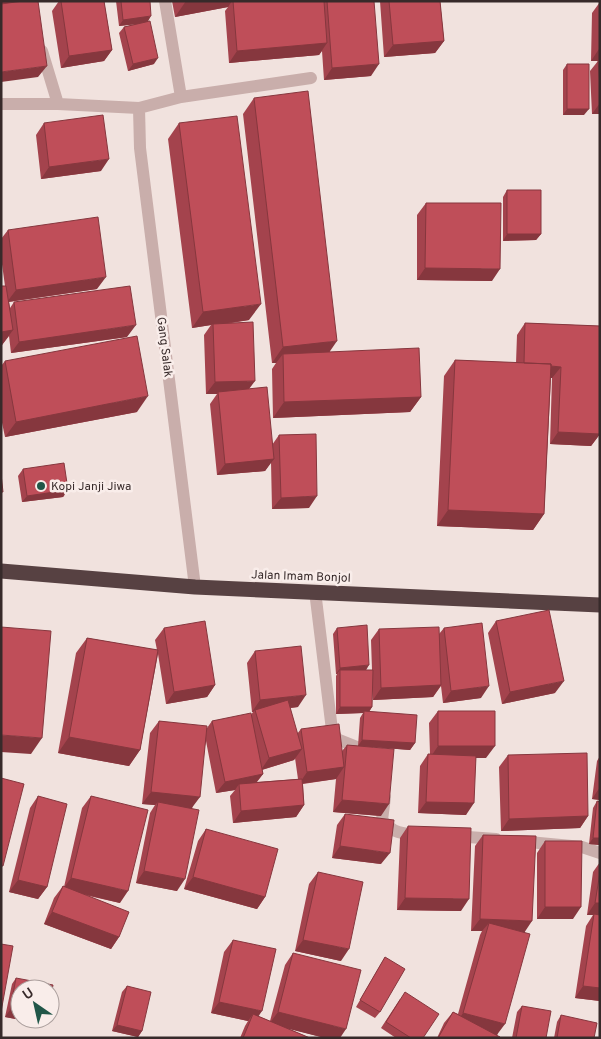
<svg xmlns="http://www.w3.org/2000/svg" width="601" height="1039" viewBox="0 0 601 1039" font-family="Overpass,sans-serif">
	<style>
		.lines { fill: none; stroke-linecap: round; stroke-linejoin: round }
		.street { stroke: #c9aeab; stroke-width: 12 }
		.highway { stroke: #574142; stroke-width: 15 }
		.wall { fill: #a4434d; fill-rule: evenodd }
		.shaded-wall { fill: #86373e }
		.building { fill: #bf4e59; stroke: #86373e }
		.poi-dot { fill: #215648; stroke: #f9edea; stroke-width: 2 }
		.labels { text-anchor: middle; stroke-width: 5; stroke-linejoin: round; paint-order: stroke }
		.street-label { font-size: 12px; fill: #372a2a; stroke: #f9edea }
		.poi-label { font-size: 12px; fill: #372a2a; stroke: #f9edea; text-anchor: start }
	</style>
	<rect width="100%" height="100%" fill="#f1e2de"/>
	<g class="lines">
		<path class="street" d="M165,1L181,97
			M42,51L58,104
			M1,104H58L139,108L181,97L311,78
			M139,108L140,148L195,587
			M315,591L332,730L337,739L367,751
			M385,797L382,820C392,833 403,834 419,835
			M454,836L496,839
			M518,841L582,847L600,853"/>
		<path class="highway" d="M1,571L195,587L600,605"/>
	</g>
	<path class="wall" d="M59,1H104L112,50L104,61L61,68L52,11Z
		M116,1H150L148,21L154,64L128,71L119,33L124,27L136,24L119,26Z
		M172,1H374L371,76L324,80L322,51L319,55L229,63L225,11L228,7L175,17Z
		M380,1H440L444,41L435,53L384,57Z
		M600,2V114H592L590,71L598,61H591L592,13Z
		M567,64L584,115H563V70Z
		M254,98L330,352L421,397L410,412L273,418L272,369L276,363H272L243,114Z
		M44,123L101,171L41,179L36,135Z
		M179,123L249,320L232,323L249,389L272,445L279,435L309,508L272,509L271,462L265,471L217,475L210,404L217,394H206L204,335L211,325L192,328L168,139Z
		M507,190L541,234L536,240L503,241V197Z
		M426,203L492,281L417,280V215Z
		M8,230L97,289L9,302L10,308L14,302L127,337L11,353L9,336L2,345L5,286L1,257V239Z
		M525,323L600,326V434L591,446L550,444L552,378H551L544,514L533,530L437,526L444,376L455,360L516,363L517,335Z
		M5,361L137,412L5,437L1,418V366Z
		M23,469L68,490L63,497L22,502L18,476Z
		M496,621L555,693L502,704L488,633Z
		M164,628L215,685L207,697L166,704L158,654L140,750L129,766L58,753L76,653L87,638L157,650L155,640Z
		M337,628L366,670H372L371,640L379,629L439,634L444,628L481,698L443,703L441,686L433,697L373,700L372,683V707L369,712L415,743L410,750L373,747L381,816L333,812L336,779L303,784L304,805L296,817L233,823L230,796L235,790L216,793L206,741L192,809L177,891L136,883L150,813L155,805L142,804L150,733L159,721L207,728L212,721L251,715L253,712H252L247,663L255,651L298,707L290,708L297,734L301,729L342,751L347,745L358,746L360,718L363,713L336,714V676L337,674H336L333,634ZM295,758L298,779L257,782L263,774L262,770L294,760Z
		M438,711L486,758H476L466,815L418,813L420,766L428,754H430L429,723Z
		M508,755L588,816L580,828L501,831L499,767Z
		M600,756V800L592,799L597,761Z
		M38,796L47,887L38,899L9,892L30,808Z
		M91,796L120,903L80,894L119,937L111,949L44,924L54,898L63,886L64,887L82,808Z
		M597,801L600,845L589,844L593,808Z
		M345,814L381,864L332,858L337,825Z
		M408,826L461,911L397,910L400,838Z
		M206,829L265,897L257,909L184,889L198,841Z
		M483,835L525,932L497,1036L499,1038H437L444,1023L453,1012L458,1014L480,935L482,931H471L475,846Z
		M545,841L573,919H537V853Z
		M600,862V1001L575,998L586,926L593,915H587L593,872Z
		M318,872L341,961L295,951L309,884Z
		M233,940L258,1016L270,1021L285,965L293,953L340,1038H325L287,1028L310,1038H240L245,1026L248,1021L211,1013L224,952Z
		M385,957L380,1012L375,1018L356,1007Z
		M16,978L20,1019H46L42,1024L5,1017L12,984Z
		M127,986L142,1031L138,1037L112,1031L122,992Z
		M400,999L423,1038H396L381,1028Z
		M522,1006L546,1038H512L517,1012Z
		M561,1015L594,1038H554L557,1022Z"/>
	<path class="shaded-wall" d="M1,1H20L1,7Z
		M186,1H232L228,7L175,17Z
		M151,16L147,23L119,26L123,20Z
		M444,41L435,53L384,57L393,45Z
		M327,43L319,55L229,63L237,51Z
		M599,49L600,61L598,60V61H591Z
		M112,50L104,61L61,68L69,56Z
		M158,58L154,64L128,71L133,64Z
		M379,64L371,76L324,80L332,68Z
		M47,66L38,77L1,82V72Z
		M600,103V114H592Z
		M567,109H589L584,115H563Z
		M109,159L101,171L41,179L49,167Z
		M507,234H541L536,240L503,241Z
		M425,268L500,269L492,281L417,280Z
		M106,277L97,289L7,302L16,290Z
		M261,304L249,320L213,325V324L211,325L192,328L203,312Z
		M136,325L127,337L11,353L19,342Z
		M13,330L2,345L1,346V332Z
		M337,341L326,357L283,354L276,363H272L283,347Z
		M524,365L561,367L552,378L515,377Z
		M255,381L246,393L218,392L217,394H206L215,382Z
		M148,396L137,412L5,437L16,422Z
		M421,397L410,412L273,418L284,402Z
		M558,432L600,434L591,446L550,444Z
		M274,459L265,471L217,475L225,464Z
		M68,490L63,497L22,502L27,496Z
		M317,496L309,508L272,509L281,498Z
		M448,510L544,514L533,530L437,526Z
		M369,665L365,672L340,670L337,674H336L340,668Z
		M564,681L555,693L502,704L510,692Z
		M215,685L207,697L166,704L174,692Z
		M441,685L433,697L373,700L381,688Z
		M489,686L481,698L443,703L451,691Z
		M306,695L298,707L256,712L255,710L253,712H252L260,700Z
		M340,707H372L368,713L364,711L363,713L336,714Z
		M1,735L42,738L31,754L1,752Z
		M69,737L140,750L129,766L58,753Z
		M362,740L415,743L410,750L358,746Z
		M438,746H495L486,758H430Z
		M302,749L294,760L261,770L269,758Z
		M344,767L336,779L299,784L307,772Z
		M263,774L254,785L239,784L235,790L216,793L225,782Z
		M600,787V800L592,799Z
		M151,792L200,797L191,809L158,802L155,805L142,804Z
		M342,800L389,804L381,816L333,812Z
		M426,802L474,803L466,815L418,813Z
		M304,805L296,817L233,823L241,811Z
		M588,816L580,828L501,831L509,819Z
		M593,838H600V845L589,844Z
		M340,846L390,853L381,864L332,858Z
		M144,871L185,879L177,891L136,883Z
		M193,877L265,897L257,909L184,889Z
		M71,878L128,891L120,903L63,889Z
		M18,880L47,887L38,899L9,892Z
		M405,898L469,899L461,911L397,910Z
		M595,903H600V916L594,914L593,915H587Z
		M545,907H581L573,919H537Z
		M52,912L119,937L111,949L44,924Z
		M480,919L532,921L524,933L489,923L482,931H471Z
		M303,940L349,949L341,961L295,951Z
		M583,986L600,988V1001L575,998Z
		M219,1002L262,1011L254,1023L253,1014L248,1021L211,1013Z
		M10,1010L20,1012V1019H46L42,1024L5,1017Z
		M278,1012L346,1029L340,1038H325L269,1024Z
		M463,1013L505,1024L496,1036L455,1025Z
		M117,1025L142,1031L138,1037L112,1031Z"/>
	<path class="building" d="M23,1H38L47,66L1,72V4Z
		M61,1H104L112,50L69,56Z
		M121,1H150L151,16L123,20Z
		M233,1H324L327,43L237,51Z
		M327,1H374L379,64L332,68Z
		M389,1H440L444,41L393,45Z
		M150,21L158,58L133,64L124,27Z
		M598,60H600V86Z
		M567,64H589V109H567Z
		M308,91L337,341L283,347L254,98Z
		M103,115L109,159L49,167L44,123Z
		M237,116L261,304L203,312L179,123Z
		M507,190H541V234H507Z
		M426,203H501L500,269L425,268Z
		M98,217L106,277L16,290L8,230Z
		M1,286H6L13,330L1,332Z
		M130,286L136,325L19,342L14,302Z
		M253,322L255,381L215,382L213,324Z
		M525,323L600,326V434L558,432L561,367L551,366V364L524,363Z
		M137,336L148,396L16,422L5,361Z
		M419,348L421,397L284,402L283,354Z
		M455,360L551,364L544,514L448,510Z
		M267,387L274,459L225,464L218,392Z
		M316,434L317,496L281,498L279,435Z
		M64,463L68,490L27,496L23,469Z
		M1,474L3,492H1Z
		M549,610L564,681L510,692L496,621Z
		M205,621L215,685L174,692L164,628Z
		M482,623L489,686L451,691L444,628Z
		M367,625L369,665L340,668L337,628Z
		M1,627L51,631L42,738L1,735Z
		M439,627L441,685L381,688L379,629Z
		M87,638L158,650L140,750L69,737Z
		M301,646L306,695L260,700L255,651Z
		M340,670H373L372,707H340Z
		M288,700L302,749L269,758L255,710Z
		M364,711L417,715L415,743L362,740Z
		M438,711H495V746H438Z
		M251,713L263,774L225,782L212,721Z
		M159,721L207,726L200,797L151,792Z
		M339,724L344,767L307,772L301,729Z
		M347,745L394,749L389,804L342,800Z
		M587,753L588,816L509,819L508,755Z
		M428,754L476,756L474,803L426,802Z
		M1,778L24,784L3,866H1Z
		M302,779L304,805L241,811L239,784Z
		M38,796L67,804L47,887L18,880Z
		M91,796L148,810L128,891L71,878Z
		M597,801L600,802V838H593Z
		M158,802L199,810L185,879L144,871Z
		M345,814L394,820L390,853L340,846Z
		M408,826L471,828L469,899L405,898Z
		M206,829L278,849L265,897L193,877Z
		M483,835L536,836L532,921L480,919Z
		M545,841H582L581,907H545Z
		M318,872L363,882L349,949L303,940Z
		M600,872V903H595Z
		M63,886L129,912L119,937L52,912Z
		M594,914L600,915V988L583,986Z
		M489,923L530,934L505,1024L463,1013Z
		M233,940L276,949L262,1011L219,1002Z
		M1,944L13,946L1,1012Z
		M293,953L361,970L346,1029L278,1012Z
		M385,957L405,969L380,1012L360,1000Z
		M16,978L53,985L50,1001V989H20V1012L10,1010Z
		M127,986L151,992L142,1031L117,1025Z
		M405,992L439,1014L423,1038H411L386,1022Z
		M522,1006L551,1011L546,1038H516Z
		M453,1012L500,1037L438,1038Z
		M253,1014L310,1038H243Z
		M561,1015L597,1023L594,1038H557Z"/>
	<circle class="poi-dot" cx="41" cy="486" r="5"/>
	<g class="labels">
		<g class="street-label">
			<text transform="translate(165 347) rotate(83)" y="4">Gang Salak</text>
			<text transform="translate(301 576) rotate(2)" y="4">Jalan Imam Bonjol</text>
		</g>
		<g class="poi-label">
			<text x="51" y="490">Kopi Janji Jiwa</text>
		</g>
	</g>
	<rect width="601" height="1039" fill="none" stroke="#372a2a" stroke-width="5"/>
	<g transform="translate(35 1004) rotate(326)"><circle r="24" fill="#f9edea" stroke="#ab9f9d"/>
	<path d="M0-4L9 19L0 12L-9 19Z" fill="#215648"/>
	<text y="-8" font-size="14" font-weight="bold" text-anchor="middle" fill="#372a2a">U</text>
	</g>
</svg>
